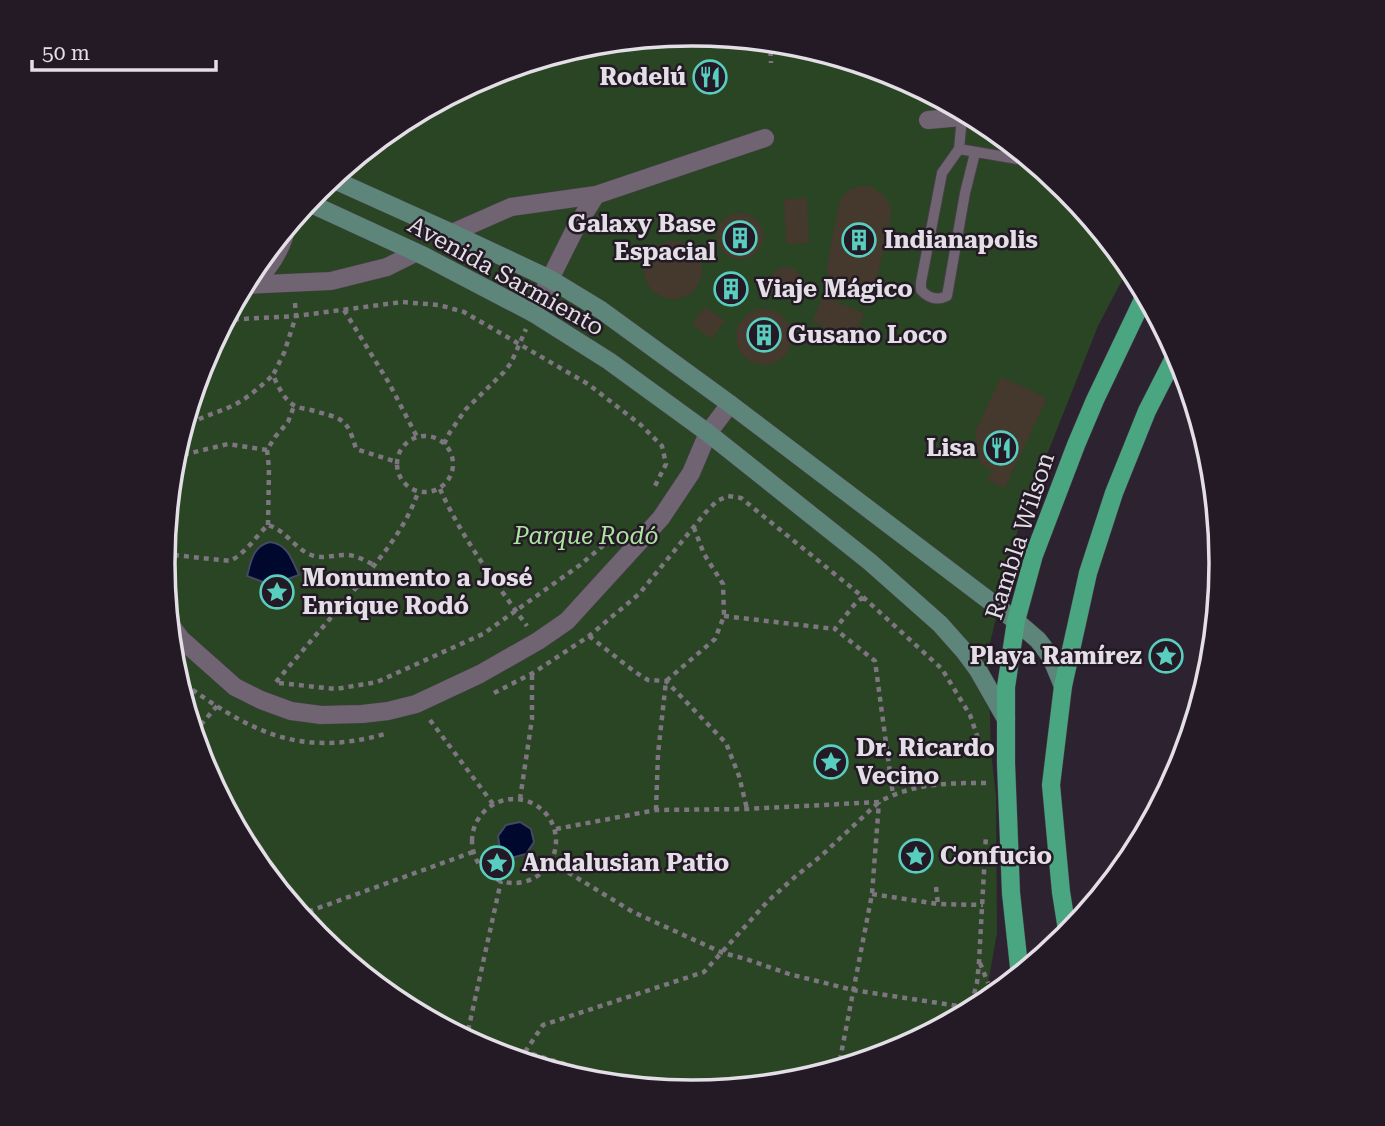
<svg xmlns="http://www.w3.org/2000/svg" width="1385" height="1126" viewBox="0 0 1385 1126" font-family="'Roboto Serif',serif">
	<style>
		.green { fill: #2a4523 }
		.water { fill: #00082d; stroke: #444864; stroke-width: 2 }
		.building { fill: #45382d }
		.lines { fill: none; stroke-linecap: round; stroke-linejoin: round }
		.lane-casing { stroke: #473f49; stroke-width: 12 }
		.street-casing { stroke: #473f49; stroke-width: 19 }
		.secondary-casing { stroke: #473f49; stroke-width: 19 }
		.primary-casing { stroke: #473f49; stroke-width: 19 }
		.path { stroke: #7d7580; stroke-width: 4.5; stroke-dasharray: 5 5; stroke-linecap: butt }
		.lane { stroke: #706473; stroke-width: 10 }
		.street { stroke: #706473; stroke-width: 18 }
		.secondary { stroke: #5d8579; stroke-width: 18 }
		.primary { stroke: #4aa680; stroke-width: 18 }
		.labels { text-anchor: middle; stroke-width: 5; stroke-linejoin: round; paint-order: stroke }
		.poi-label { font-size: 24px; font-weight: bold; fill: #e4dee6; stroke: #231a26; text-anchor: start }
		.street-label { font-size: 24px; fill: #e4dee6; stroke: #231a26 }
		.park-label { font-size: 24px; font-style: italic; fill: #ade4a0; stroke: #231a26 }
		.rim { fill: none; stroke: #e4dee6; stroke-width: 3.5 }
	</style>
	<rect width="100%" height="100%" fill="#2d2330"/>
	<path class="green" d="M693,33L796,44L896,74L987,123L1067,189L1130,265L1098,326L1019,525L988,651L991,752L996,796L997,933L988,983L980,1007L895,1053L795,1083L692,1093L589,1082L489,1052L398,1003L318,937L252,857L203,765L173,666L163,563L173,459L203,360L252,268L318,188L399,122L490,73L590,43Z"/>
	<path class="water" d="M270,542C288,544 292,560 299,575L271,585L247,576C251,561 253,546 270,542Z
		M520,822L531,829L534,842L526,854L511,858L500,850L498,836L506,825Z"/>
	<path class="building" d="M859,186H870L885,196L891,208V215L877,279L872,285L866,289L852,292L837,287L832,282L827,271V266L839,204L842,196L848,191Z
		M807,198L809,243L786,244L784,199Z
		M717 236a23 23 0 1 1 46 0a23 23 0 1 1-46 0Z
		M644 270a29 29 0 1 1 58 0a29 29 0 1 1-58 0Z
		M770 283a16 16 0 1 1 32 0a16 16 0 1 1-32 0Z
		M722,273L750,292L740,306L713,286Z
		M823,296L864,313L854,339L812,322Z
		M705,307L725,321L711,339L692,324Z
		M736 337a28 28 0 1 1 56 0a28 28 0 1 1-56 0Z
		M1001,377L1047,398L1005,488L987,480L992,470L980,464L975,432Z"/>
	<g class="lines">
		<defs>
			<path id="lane" d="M962,117L959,149L1035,162
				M959,149L942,173L921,282V290C928,298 937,301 947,296L965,193L975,153"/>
			<path id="street" d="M928,120L962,117L979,118
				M452,233L511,207L596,195L765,138
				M243,285L331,281L387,267L415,253
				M252,285C270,268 282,250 287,226
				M533,313L577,225L596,195
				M169,623L181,639L235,687L261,700L291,711L321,715L362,714L388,711L416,704L480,674L538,641L567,621L661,518L691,473L708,433L730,404"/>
			<path id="secondary" d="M330,178L452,233L550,279L601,310L730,404L1016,621L1038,640L1051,657L1063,686
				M307,202L424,256L533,313L609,361L708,433L870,562L940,624L964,651L978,670L1006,719"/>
			<path id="primary" d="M1068,936L1061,892L1051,785L1063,686L1088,573L1114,493L1147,411L1177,352
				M1020,976L1011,893L1006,763V687L1016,621L1034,555L1076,445L1095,400L1146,293"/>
		</defs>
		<use href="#lane" class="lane-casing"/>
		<use href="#street" class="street-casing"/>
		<use href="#secondary" class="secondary-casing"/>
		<use href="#primary" class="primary-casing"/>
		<path class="path" d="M770,41L771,63
			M295,303L296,316L284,353L273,375C278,386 284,400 295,406C299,408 306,409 311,410C341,419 347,416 356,449L397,462
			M344,310L389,383L417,437
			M224,320L296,316L402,302L439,305L464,312L588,384L641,425L662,446L666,464L655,486
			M182,430C197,417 215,414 232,406C248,398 260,387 273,375
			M397 464a28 28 0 1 1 56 0a28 28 0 1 1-56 0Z
			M444,444L450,432L466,409L504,372L511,363L526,329
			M178,456L181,445L179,439
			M174,457L228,444L267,450
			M440,489C462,538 495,582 527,626
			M268,525L269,468L267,450L275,437L288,422L294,406
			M164,554L230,561C246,553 256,536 268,525C286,530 296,551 314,556C325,559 337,554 348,555C358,556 366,561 374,565
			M166,592L174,602
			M863,597L854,605L835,629L875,661L893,795
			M724,616L835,629
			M589,636L635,672L648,680L666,681L726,743L739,776L747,809
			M176,678C247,729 295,759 385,734
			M276,682C305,647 335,614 364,578C385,552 407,525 418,492
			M279,683L336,689L377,682L483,634L580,565L612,538
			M494,693L533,673L589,636L608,620L639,594L706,512L717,501L728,496L741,498L863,597L942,669L970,715L984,756
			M217,706L198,728L216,774L223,803
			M430,720L493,804
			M472 841a42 42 0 1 1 84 0a42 42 0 1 1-84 0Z
			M520,799L532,719V672
			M656,810L658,754L666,681L715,639L724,616L723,584L704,554L694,528
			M556,829L656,810L747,809L879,802C913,783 949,783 986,783
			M551,862L633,912L723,953L746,959L789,974L853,990L971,1008
			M936,887L938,904
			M872,894L938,904L983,905
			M299,915L473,852
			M980,963L988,983
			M969,1013L977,983L979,962L986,835
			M466,1040L501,881
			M525,1052L543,1025L704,972L768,901L796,876L821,856L879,802
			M492,1053L525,1052L598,1074L670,1091
			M838,1070L872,894L879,802"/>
		<use href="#lane" class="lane"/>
		<use href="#street" class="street"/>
		<use href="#secondary" class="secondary"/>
		<use href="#primary" class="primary"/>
	</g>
	<defs>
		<symbol id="restaurant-ring" viewBox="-11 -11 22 22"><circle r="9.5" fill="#231a26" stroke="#59cebf" stroke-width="1.5"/><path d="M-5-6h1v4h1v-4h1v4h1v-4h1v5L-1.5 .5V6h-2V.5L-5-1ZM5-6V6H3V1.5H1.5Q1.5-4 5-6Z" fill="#59cebf"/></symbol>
		<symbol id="building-ring" viewBox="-11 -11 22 22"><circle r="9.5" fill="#231a26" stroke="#59cebf" stroke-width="1.5"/><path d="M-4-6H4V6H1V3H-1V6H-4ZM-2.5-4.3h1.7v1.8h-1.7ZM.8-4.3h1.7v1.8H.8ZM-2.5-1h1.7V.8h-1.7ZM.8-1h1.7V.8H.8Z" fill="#59cebf"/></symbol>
		<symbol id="sight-ring" viewBox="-11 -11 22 22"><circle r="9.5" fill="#231a26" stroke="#59cebf" stroke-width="1.5"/><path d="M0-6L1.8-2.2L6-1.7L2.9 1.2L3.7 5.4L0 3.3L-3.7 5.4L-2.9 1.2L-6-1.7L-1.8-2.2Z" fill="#59cebf"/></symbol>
	</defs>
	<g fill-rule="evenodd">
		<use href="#restaurant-ring" x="691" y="58" width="38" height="38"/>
		<use href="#building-ring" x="721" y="219" width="38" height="38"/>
		<use href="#building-ring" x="840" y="221" width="38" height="38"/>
		<use href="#building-ring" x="712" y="270" width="38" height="38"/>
		<use href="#building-ring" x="745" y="316" width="38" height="38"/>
		<use href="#restaurant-ring" x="982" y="429" width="38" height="38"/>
		<use href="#sight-ring" x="258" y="573" width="38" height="38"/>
		<use href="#sight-ring" x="1147" y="637" width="38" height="38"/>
		<use href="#sight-ring" x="812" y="743" width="38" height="38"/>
		<use href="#sight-ring" x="897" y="837" width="38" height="38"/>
		<use href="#sight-ring" x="478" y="844" width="38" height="38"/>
	</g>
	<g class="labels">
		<g class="poi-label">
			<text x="686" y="85" text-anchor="end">Rodelú</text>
			<text x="716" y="232" text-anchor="end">Galaxy Base<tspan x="716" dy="28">Espacial</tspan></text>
			<text x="884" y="248">Indianapolis</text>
			<text x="756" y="297">Viaje Mágico</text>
			<text x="788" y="343">Gusano Loco</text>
			<text x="976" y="456" text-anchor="end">Lisa</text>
			<text x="302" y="586">Monumento a José<tspan x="302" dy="28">Enrique Rodó</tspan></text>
			<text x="1142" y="664" text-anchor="end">Playa Ramírez</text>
			<text x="856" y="756">Dr. Ricardo<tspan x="856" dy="28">Vecino</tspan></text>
			<text x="940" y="864">Confucio</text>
			<text x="522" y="871">Andalusian Patio</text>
		</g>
		<g class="street-label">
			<text transform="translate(506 276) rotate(29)" y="8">Avenida Sarmiento</text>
			<text transform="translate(1020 536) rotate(-72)" y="8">Rambla Wilson</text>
		</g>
		<g class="park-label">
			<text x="586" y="544">Parque Rodó</text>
		</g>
	</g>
	<path d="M0 0H1385V1126H0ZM175 563a517 517 0 1 1 1034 0a517 517 0 1 1-1034 0Z" fill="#231a26" fill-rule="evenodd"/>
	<path class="rim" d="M175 563a517 517 0 1 1 1034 0a517 517 0 1 1-1034 0Z"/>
	<path d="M32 60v10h184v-10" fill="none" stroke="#e4dee6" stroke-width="3.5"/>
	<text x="42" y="60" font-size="21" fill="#e4dee6" stroke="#231a26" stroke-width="5" paint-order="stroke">50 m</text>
</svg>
